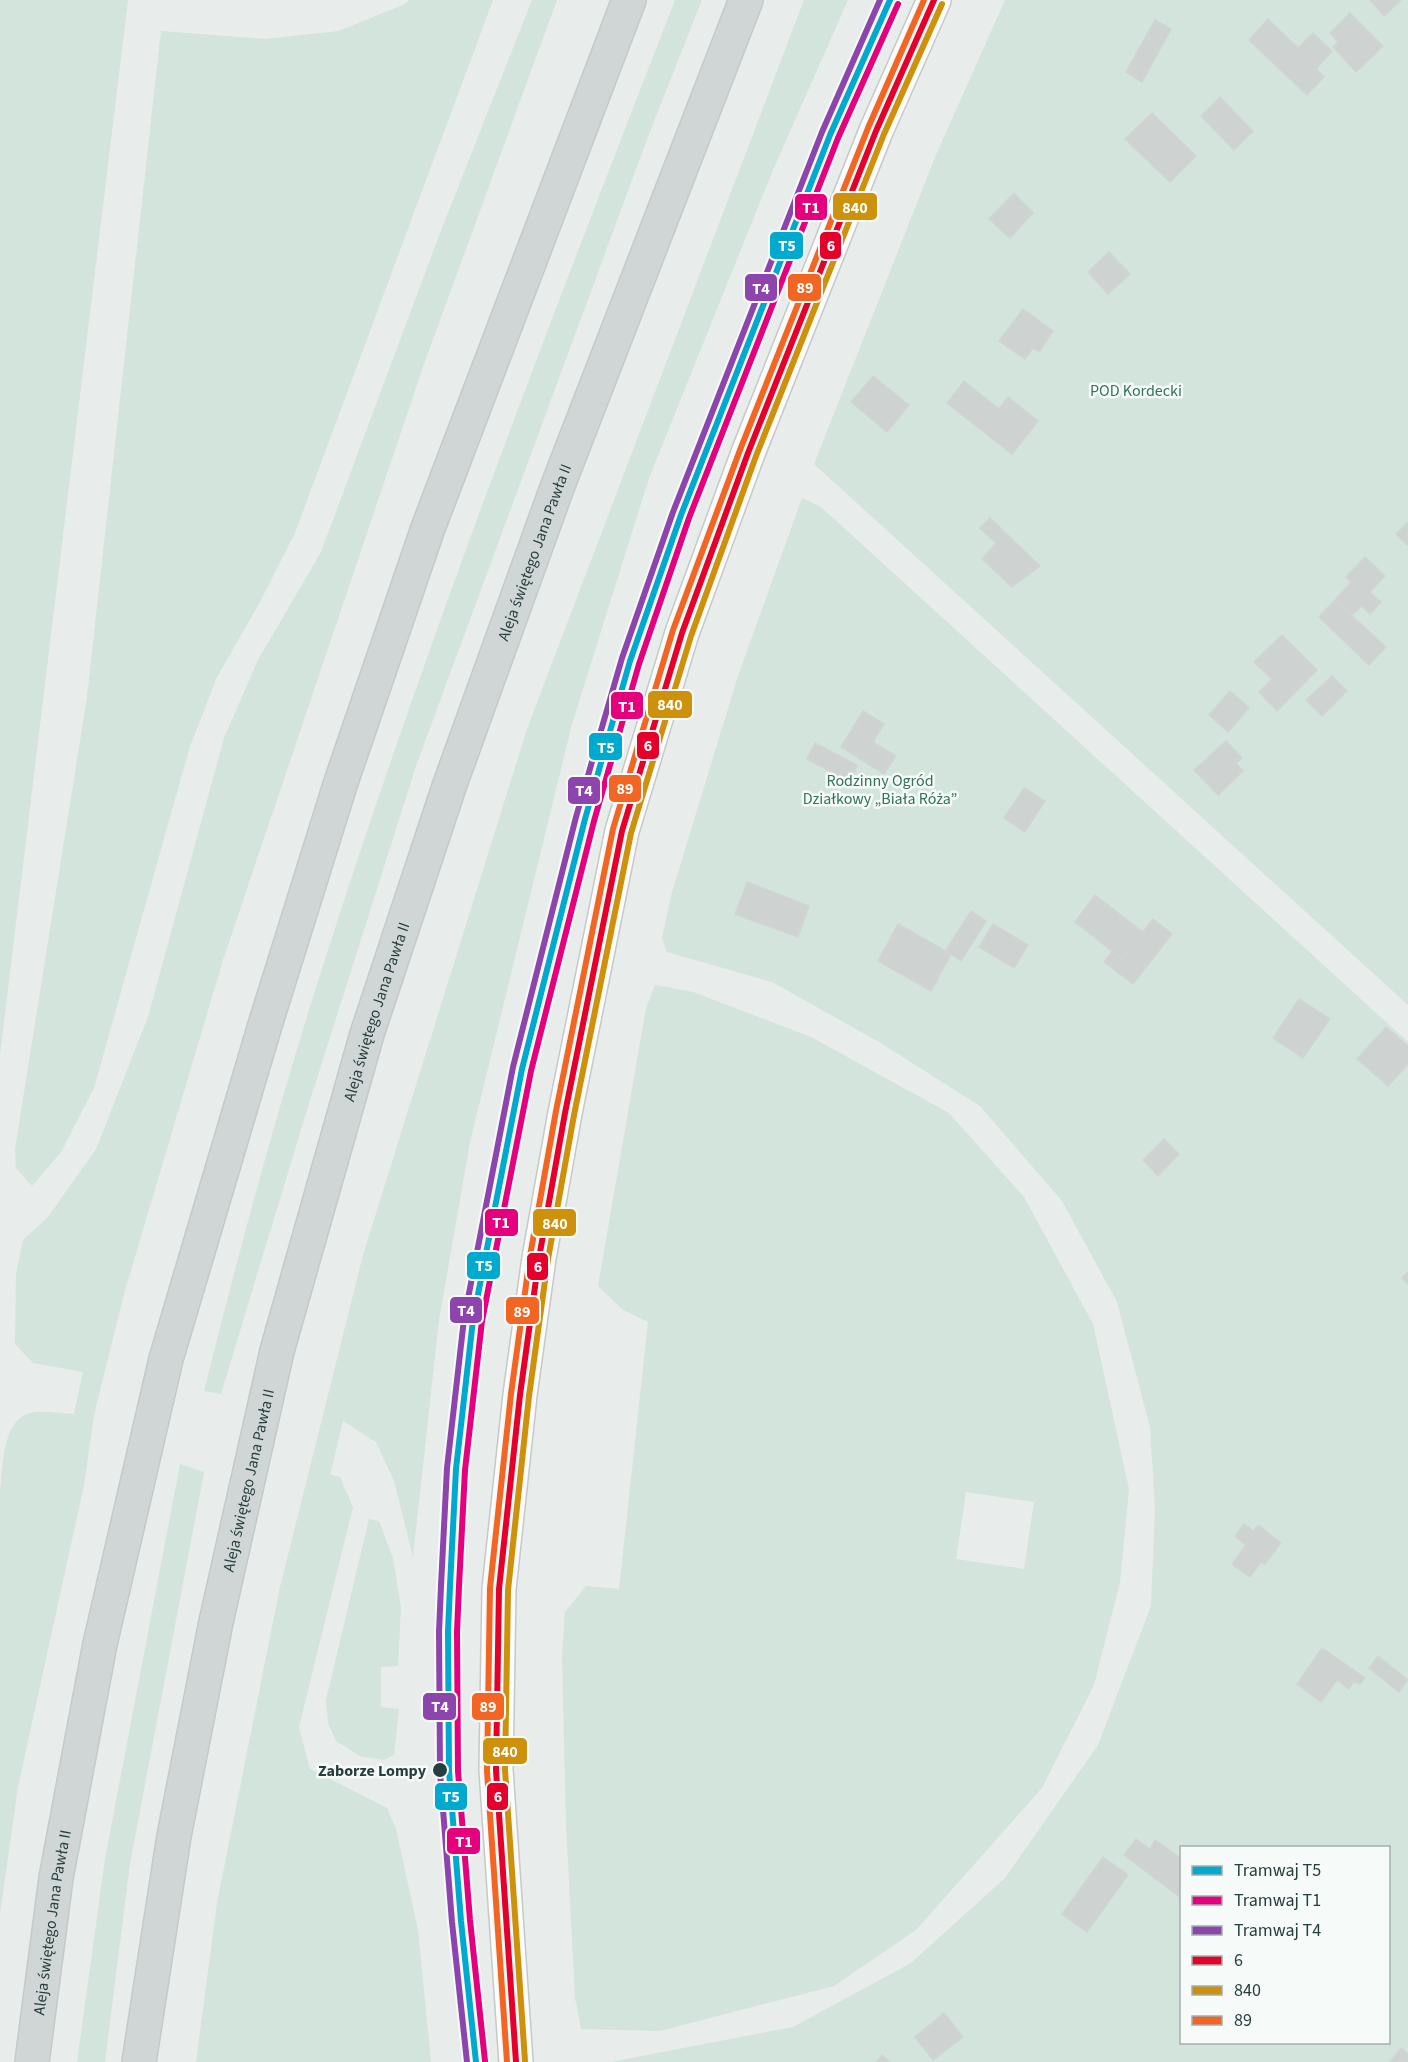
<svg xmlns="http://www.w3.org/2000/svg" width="1408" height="2062" viewBox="0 0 1408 2062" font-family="'Source Sans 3',sans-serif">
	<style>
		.green { fill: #d2e4dc; fill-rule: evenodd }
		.building { fill: #ced3d2; stroke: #d0d5d4; stroke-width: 1.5 }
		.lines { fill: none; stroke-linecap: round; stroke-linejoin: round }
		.tertiary-casing { stroke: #c5c9c8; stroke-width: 36 }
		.primary-casing { stroke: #c3caca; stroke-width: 36 }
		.tertiary { stroke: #fcfcfc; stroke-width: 33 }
		.primary { stroke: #d0d6d6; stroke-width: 33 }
		.bus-1-casing { stroke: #f6faf9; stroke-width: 10 }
		.bus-2-casing { stroke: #f6faf9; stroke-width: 10 }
		.bus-3-casing { stroke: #f6faf9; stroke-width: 10 }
		.bus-1 { stroke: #e4002b; stroke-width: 6 }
		.bus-2 { stroke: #cd910c; stroke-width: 6 }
		.bus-3 { stroke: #f26522; stroke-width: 6 }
		.tram-1-casing { stroke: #f6faf9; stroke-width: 10 }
		.tram-2-casing { stroke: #f6faf9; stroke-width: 10 }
		.tram-3-casing { stroke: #f6faf9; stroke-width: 10 }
		.tram-1 { stroke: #00a9ce; stroke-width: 6 }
		.tram-2 { stroke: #e5007d; stroke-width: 6 }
		.tram-3 { stroke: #8e44ad; stroke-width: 6 }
		.stop-dot { fill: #263f3e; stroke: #f6faf9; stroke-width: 2 }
		.labels { text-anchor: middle; stroke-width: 5; stroke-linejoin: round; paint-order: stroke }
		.park-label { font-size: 16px; fill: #32735a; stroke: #f6faf9 }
		.street-label { font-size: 16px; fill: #263f3e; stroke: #f6faf9 }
		.stop-label { font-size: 16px; font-weight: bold; fill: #263f3e; stroke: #f6faf9; text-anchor: end }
		.line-badge { stroke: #f6faf9; stroke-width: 2 }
		.badge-label { font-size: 16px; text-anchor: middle; font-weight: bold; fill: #fff }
	</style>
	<rect width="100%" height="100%" fill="#e8eceb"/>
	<path class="green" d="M0,0H128L0,1055Z
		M409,0H493L295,533L260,602L217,677L190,746L94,1088L61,1152L32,1186L16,1168L15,1149L87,697L161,31L265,39L339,31L405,4Z
		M532,0H557L424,364L223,960L124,1294L94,1415L84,1485L18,1787L0,1914V1491C3,1466 2,1414 36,1412C48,1411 61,1414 74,1414L83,1372L33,1363L15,1344L16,1274L23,1240L48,1217L96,1149L148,1017L224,738L258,660L321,552L440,233Z
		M675,0H702L649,134L416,766L306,1113L221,1394L204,1391C241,1243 281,1095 328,950C431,629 553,314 675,0Z
		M804,0H848L773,170L649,478L572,724L470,1142L439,1320L413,1557L394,1481L376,1442L343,1421L330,1475L340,1477L353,1507L299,1727L310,1769L387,1808L396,1829L418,1930L431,2062H196L217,1903L280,1587L363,1255L527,729Z
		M1005,0H1408V1005L814,464L936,155Z
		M802,498L821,507L1408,1042V2062H611L793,2027L911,1963L1005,1878L1098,1745L1151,1606L1155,1509L1150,1427L1117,1302L1062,1201L980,1106L879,1042L772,982L667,952L662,938L672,892L738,676ZM1182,1848H1388V2042H1182Z
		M655,985L693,992L811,1037L949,1113L1024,1197L1093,1324L1129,1489L1120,1582L1094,1685L1042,1788L916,1930L834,1986L660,2031L581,2029L575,1998L566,1823L562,1656L565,1612L586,1586L619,1589L648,1322L623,1310L598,1286L646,1008ZM966,1492L1034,1502L1024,1569L956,1559Z
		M180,1464L204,1472L130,1864L105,2062H77L105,1859Z
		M369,1519L379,1521L393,1558L401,1608L398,1666L381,1667V1707L399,1709L394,1755L384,1760L360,1756L336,1741L328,1723L326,1700Z"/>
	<path class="building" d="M1370,0H1401L1384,16Z
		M1350,13L1383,46L1356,72L1333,47L1338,42L1330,33Z
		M1268,19L1298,48L1313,33L1332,51L1316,69L1324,77L1307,95L1249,40Z
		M1155,20L1171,29L1142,82L1126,72Z
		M1220,97L1253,131L1234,150L1201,116Z
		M1152,113L1196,156L1170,182L1125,139Z
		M1014,193L1033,213L1010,238L989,219Z
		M1109,252L1130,274L1108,294L1088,272Z
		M1023,309L1053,331L1039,352L1033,348L1025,359L999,341Z
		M873,376L909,405L887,432L851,402Z
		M964,381L999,409L1008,397L1038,421L1012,454L947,403Z
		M990,518L1040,566L1012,587L982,559L996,543L980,528Z
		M1408,522V544L1407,545L1396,534Z
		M1365,557L1385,576L1370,592L1381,602L1370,614L1362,606L1352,615L1335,600L1351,582L1346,577Z
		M1335,600L1386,647L1369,665L1319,617Z
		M1282,635L1317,670L1277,711L1259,692L1272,679L1254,662Z
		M1332,676L1347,691L1322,716L1306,700Z
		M1230,691L1249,708L1228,732L1209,715Z
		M863,711L884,724L873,742L896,756L884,774L841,747Z
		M1226,741L1242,758L1236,763L1243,771L1218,795L1194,770Z
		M815,743L857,765L851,783L807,759Z
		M1024,788L1045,801L1025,832L1004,818Z
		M747,882L809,906L798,937L735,914Z
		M1095,895L1143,932L1122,959L1075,922Z
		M971,911L986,921L961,961L946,950Z
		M1153,919L1172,934L1133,984L1104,962L1112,951L1122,959Z
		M898,924L951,954L931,991L878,961Z
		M993,924L1028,945L1014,968L979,947Z
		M1299,999L1330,1019L1303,1058L1273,1038Z
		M1386,1027L1408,1046V1064L1388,1086L1357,1059Z
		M1164,1139L1179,1154L1158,1176L1143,1160Z
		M1408,1272V1284L1402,1278Z
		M1244,1524L1254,1531L1258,1525L1281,1543L1265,1564L1261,1562L1250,1577L1232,1564L1246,1545L1235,1536Z
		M1322,1648L1365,1678L1360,1684L1354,1681L1349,1689L1337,1680L1321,1702L1297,1684Z
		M1378,1656L1408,1680L1399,1692L1369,1668Z
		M1136,1839L1150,1849L1155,1840L1182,1859L1180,1897L1124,1855Z
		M1103,1857L1128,1875L1087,1932L1062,1914Z
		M944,2013L963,2037L933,2060L915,2037Z
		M1401,2048L1408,2054V2062H1390Z
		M882,2055L890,2062H876Z"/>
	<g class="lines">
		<defs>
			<path id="tertiary" d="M516,2062L496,1770L499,1589L520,1395L539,1258L565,1113L622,831L682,633L748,453L876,131L934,0"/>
			<g id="primary">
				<path id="s1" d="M32,2062L56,1878L100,1644L166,1359L265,1025L341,782L428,528L629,0"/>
				<path id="s2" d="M139,2062L174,1836L216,1622L277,1351L367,1034L450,784L558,485L746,0"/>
			</g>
		</defs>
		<use href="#tertiary" class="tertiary-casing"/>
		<use href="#primary" class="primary-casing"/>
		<use href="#tertiary" class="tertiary"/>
		<use href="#primary" class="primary"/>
		<defs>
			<path id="bus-1" d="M516,2062L496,1770L499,1589L520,1395L539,1258L565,1113L622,831L682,633L748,453L876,131L934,0"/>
			<path id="bus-2" d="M525,2061L505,1770L508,1590L529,1396L548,1259L574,1115L631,833L691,636L756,456L884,134L942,4"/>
			<path id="bus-3" d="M507,2062L487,1771L490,1588L511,1394L530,1256L556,1111L613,829L673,630L740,450L868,128L924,0"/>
		</defs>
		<use href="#bus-1" class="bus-1-casing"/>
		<use href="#bus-2" class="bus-2-casing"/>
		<use href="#bus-3" class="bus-3-casing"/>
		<use href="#bus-1" class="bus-1"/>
		<use href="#bus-2" class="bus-2"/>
		<use href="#bus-3" class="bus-3"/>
		<defs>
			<path id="tram-1" d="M476,2062L461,1921L449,1771L448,1632L450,1586L456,1469L473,1320L522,1069L585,819L630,661L681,515L830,135L890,0"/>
			<path id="tram-2" d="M485,2061L470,1920L458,1771L457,1632L459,1586L465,1470L482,1321L531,1071L594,821L639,664L689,518L838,138L898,4"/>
			<path id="tram-3" d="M467,2062L452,1922L440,1772L439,1632L441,1586L447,1468L464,1319L513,1067L576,817L622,658L673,512L822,132L880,0"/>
		</defs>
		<use href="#tram-1" class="tram-1-casing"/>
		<use href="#tram-2" class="tram-2-casing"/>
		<use href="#tram-3" class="tram-3-casing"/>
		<use href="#tram-1" class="tram-1"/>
		<use href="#tram-2" class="tram-2"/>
		<use href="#tram-3" class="tram-3"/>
	</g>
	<circle class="stop-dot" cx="440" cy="1770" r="8"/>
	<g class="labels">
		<g class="park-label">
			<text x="1136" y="396">POD Kordecki</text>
			<text x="880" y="786">Rodzinny Ogród<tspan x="880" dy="18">Działkowy „Biała Róża”</tspan></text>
		</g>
		<g class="street-label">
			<text dy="6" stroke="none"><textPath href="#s2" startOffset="1564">Aleja świętego Jana Pawła II</textPath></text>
			<text dy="6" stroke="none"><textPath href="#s2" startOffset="1078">Aleja świętego Jana Pawła II</textPath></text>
			<text dy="6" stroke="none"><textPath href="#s2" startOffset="592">Aleja świętego Jana Pawła II</textPath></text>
			<text dy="6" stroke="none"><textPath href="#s1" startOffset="141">Aleja świętego Jana Pawła II</textPath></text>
		</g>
		<g class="stop-label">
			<text x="426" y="1776">Zaborze Lompy</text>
		</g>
	</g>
	<g class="line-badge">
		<rect x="832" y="192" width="46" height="29" rx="6" fill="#cd910c"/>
		<rect x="794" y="193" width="34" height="28" rx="6" fill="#e5007d"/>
		<rect x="819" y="231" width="23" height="29" rx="6" fill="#e4002b"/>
		<rect x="769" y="231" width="35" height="29" rx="6" fill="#00a9ce"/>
		<rect x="787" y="273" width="35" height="29" rx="6" fill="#f26522"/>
		<rect x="744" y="273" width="34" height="29" rx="6" fill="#8e44ad"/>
		<rect x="647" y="690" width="46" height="29" rx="6" fill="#cd910c"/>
		<rect x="610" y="691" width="34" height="29" rx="6" fill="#e5007d"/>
		<rect x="636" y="731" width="24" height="29" rx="6" fill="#e4002b"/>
		<rect x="588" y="732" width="35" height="29" rx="6" fill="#00a9ce"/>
		<rect x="608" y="774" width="34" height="29" rx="6" fill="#f26522"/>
		<rect x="567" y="776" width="34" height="29" rx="6" fill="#8e44ad"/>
		<rect x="484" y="1208" width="35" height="29" rx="6" fill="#e5007d"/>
		<rect x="532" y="1208" width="45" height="29" rx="6" fill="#cd910c"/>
		<rect x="466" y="1251" width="35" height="29" rx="6" fill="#00a9ce"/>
		<rect x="526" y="1252" width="23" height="29" rx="6" fill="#e4002b"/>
		<rect x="449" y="1296" width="34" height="28" rx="6" fill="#8e44ad"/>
		<rect x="505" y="1296" width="35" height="29" rx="6" fill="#f26522"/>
		<rect x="471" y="1692" width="34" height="29" rx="6" fill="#f26522"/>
		<rect x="422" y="1692" width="35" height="29" rx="6" fill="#8e44ad"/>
		<rect x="482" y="1737" width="46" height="28" rx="6" fill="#cd910c"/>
		<rect x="486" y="1782" width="23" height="29" rx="6" fill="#e4002b"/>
		<rect x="434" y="1782" width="34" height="29" rx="6" fill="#00a9ce"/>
		<rect x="446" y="1827" width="35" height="28" rx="6" fill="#e5007d"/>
	</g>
	<g class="badge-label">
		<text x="855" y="213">840</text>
		<text x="811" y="213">T1</text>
		<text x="831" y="251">6</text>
		<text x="787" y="251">T5</text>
		<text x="805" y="293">89</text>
		<text x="761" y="294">T4</text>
		<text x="670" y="710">840</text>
		<text x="627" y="712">T1</text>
		<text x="648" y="751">6</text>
		<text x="606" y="753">T5</text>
		<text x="625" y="794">89</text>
		<text x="584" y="796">T4</text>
		<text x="501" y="1228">T1</text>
		<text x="555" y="1229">840</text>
		<text x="484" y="1271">T5</text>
		<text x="538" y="1272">6</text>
		<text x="466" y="1316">T4</text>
		<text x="522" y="1317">89</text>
		<text x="488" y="1712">89</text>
		<text x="440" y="1712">T4</text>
		<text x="505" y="1757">840</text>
		<text x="498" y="1802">6</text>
		<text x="451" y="1802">T5</text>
		<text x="464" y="1847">T1</text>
	</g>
	<rect x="1180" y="1846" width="210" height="198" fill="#f6faf9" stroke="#a3afae" stroke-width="1.5"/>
	<rect x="1192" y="1866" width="30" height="9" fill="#00a9ce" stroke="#a3afae" stroke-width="1.5"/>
	<text x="1234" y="1876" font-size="18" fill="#263f3e">Tramwaj T5</text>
	<rect x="1192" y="1896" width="30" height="9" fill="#e5007d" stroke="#a3afae" stroke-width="1.5"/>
	<text x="1234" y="1906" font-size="18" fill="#263f3e">Tramwaj T1</text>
	<rect x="1192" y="1926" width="30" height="9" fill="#8e44ad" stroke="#a3afae" stroke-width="1.5"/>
	<text x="1234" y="1936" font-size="18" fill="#263f3e">Tramwaj T4</text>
	<rect x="1192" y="1956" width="30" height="9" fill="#e4002b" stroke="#a3afae" stroke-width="1.5"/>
	<text x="1234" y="1966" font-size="18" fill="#263f3e">6</text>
	<rect x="1192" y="1986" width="30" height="9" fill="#cd910c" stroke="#a3afae" stroke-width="1.5"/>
	<text x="1234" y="1996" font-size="18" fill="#263f3e">840</text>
	<rect x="1192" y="2016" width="30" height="9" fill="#f26522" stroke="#a3afae" stroke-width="1.5"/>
	<text x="1234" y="2026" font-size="18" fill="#263f3e">89</text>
</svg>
